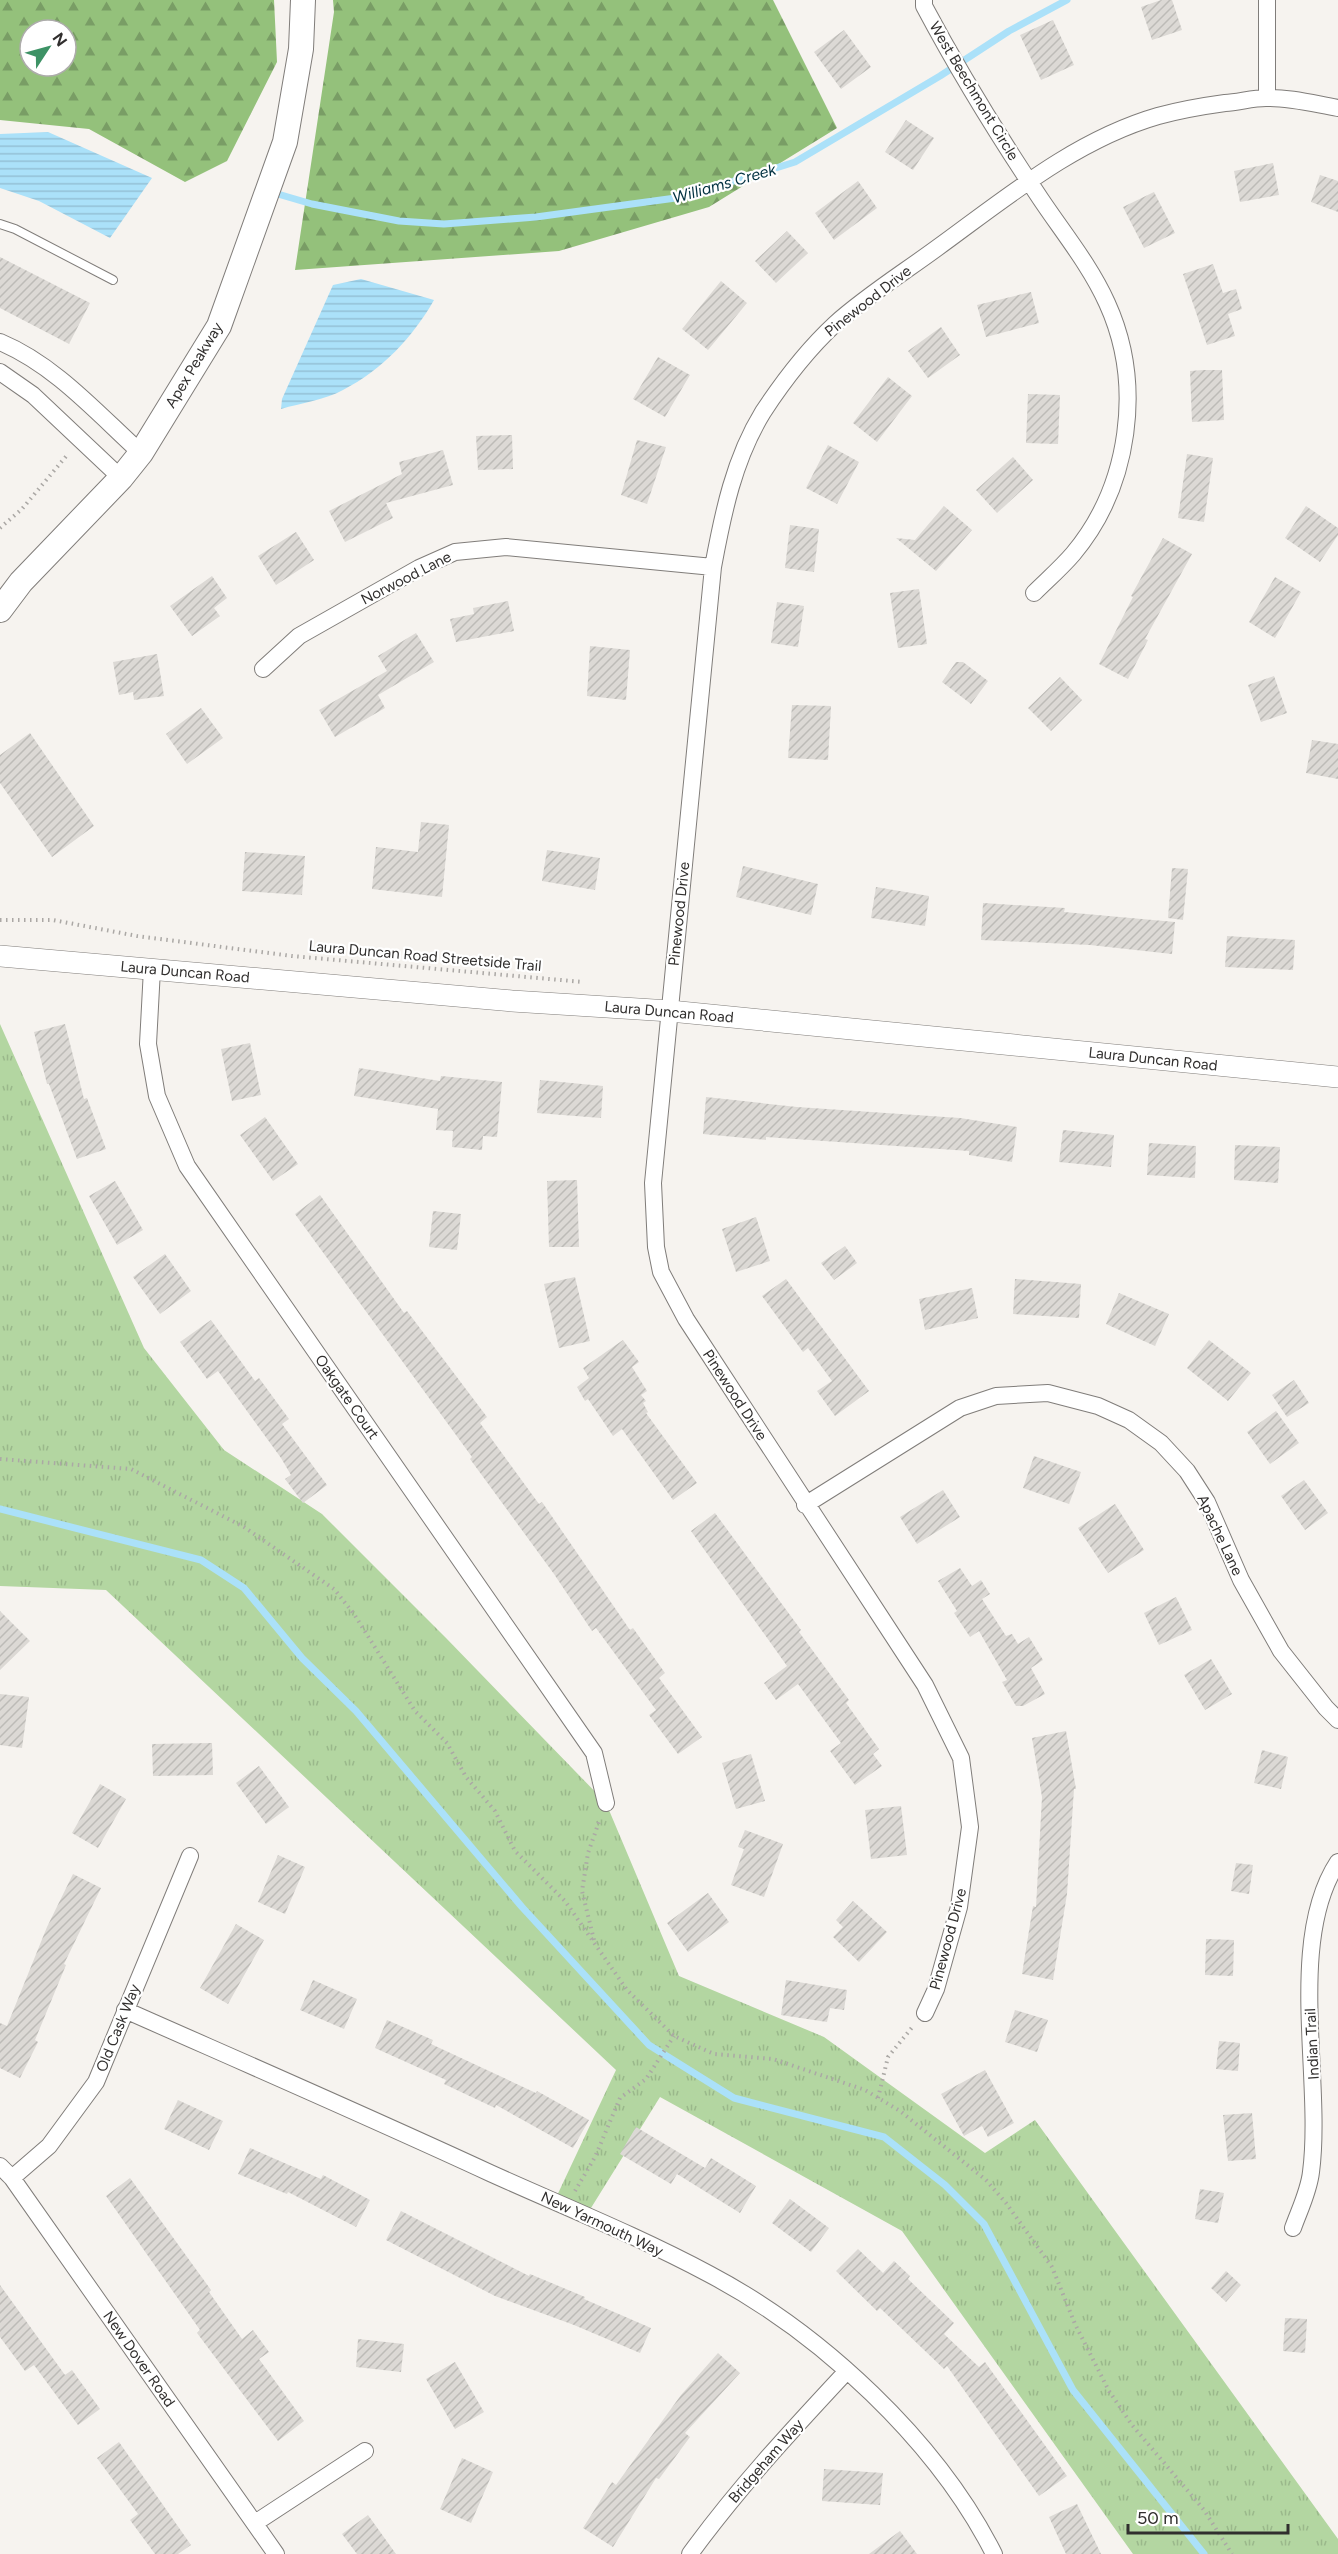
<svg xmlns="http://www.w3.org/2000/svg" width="1338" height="2554" viewBox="0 0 1338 2554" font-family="Figtree,sans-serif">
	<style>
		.forest { fill: url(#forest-firs); fill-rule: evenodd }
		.park { fill: url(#park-tufts) }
		.water { fill: url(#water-rules) }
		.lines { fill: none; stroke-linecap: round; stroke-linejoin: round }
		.stream { stroke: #abe1f9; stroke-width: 7 }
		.building { fill: url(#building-hatch) }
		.service-casing { stroke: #807d7a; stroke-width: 10 }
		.minor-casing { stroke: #807d7a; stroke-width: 18 }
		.tertiary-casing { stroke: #807d7a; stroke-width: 22 }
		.secondary-casing { stroke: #807d7a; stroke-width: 26 }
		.path { stroke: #aba8a5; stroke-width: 4; stroke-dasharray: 1.5 4.5; stroke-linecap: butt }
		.service { stroke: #fff; stroke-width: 8 }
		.minor { stroke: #fff; stroke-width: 16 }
		.tertiary { stroke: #fff; stroke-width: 21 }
		.secondary { stroke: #fff; stroke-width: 24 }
		.labels { text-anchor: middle; stroke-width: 4.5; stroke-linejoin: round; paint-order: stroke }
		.street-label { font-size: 15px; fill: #312f2e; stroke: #fff }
		.water-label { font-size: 16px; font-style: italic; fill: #023141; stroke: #fff }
	</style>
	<defs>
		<pattern id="forest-firs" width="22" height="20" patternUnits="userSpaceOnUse" patternTransform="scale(1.5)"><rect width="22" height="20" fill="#94c17b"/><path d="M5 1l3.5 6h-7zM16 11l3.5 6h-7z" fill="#799d65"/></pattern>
		<pattern id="park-tufts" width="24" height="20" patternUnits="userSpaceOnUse" patternTransform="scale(1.5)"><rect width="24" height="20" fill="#b3d6a1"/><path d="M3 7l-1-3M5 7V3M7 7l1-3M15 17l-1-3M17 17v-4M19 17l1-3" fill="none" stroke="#9ab88b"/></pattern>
		<pattern id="water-rules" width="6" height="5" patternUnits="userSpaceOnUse" patternTransform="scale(1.5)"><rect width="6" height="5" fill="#abe1f9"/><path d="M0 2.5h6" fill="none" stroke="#94c1d6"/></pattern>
		<pattern id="building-hatch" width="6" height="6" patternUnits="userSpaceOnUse" patternTransform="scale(1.5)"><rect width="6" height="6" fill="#dcd9d5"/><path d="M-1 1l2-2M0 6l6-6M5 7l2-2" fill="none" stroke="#bdbbb7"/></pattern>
	</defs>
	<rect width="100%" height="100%" fill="#f6f3ef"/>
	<path class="forest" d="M0,0H274L277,62L227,161L185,182L89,129L0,120ZM30,30H66V66H30Z
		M333,0H773L837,128L709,207L559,251L295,270L334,12Z"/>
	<path class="park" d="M0,1024L144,1348L224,1450L322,1514L446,1638L606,1803L679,1976L824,2037L985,2153L1035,2120L1338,2539V2554H1133L902,2231L660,2097L586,2216L554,2202L616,2070L106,1590L0,1586Z"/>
	<path class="water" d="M48,132L152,178L110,238L39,201L0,188V134Z
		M361,279L434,300C413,337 382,370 343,390C325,400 301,403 281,409L282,399L333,285Z"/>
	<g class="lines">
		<path class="stream" d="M271,192L312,204L399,221L444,224L536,217L683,197L795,162L940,76L1009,31L1067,0
			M0,1509L201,1560L244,1588L302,1658L356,1711L522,1907L649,2045L734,2098L884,2137L945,2185L984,2224L1073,2390L1204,2554"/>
	</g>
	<path class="building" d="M1161,0H1172L1182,30L1152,40L1141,7Z
		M1053,20L1074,65L1041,80L1020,35Z
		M844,30L871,67L841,89L814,52Z
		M906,120L934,138L913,170L885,152Z
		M1273,163L1279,195L1240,202L1234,171Z
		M1320,175L1338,181V212L1311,202Z
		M858,181L877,208L834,240L815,213Z
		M1154,192L1175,233L1144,248L1123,207Z
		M787,231L808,253L776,283L755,261Z
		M0,257L90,303L69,344L0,308Z
		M1213,264L1223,293L1236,289L1242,309L1228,314L1235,336L1207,345L1183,274Z
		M721,281L747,303L708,350L682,329Z
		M1031,292L1039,323L986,337L977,305Z
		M941,327L960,355L928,378L908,351Z
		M658,357L690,375L665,417L633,399Z
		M1203,370H1222L1224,420L1192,422L1190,371Z
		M888,377L912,396L877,442L853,423Z
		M1028,394L1060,395L1058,444L1026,443Z
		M512,435L513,469L478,470L476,436Z
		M637,440L666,447L647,504L621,495Z
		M828,445L859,462L837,504L806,488Z
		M443,450L453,485L386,503L393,518L345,542L329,511L402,474L399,462Z
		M1187,454L1213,458L1204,522L1178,518Z
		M1013,457L1033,480L997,513L976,490Z
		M944,506L972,530L936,571L896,538L915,540Z
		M1306,506L1338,528V535L1320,562L1285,538Z
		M790,525L819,529L814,572L785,568Z
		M296,532L314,560L276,585L258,556Z
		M1163,538L1192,554L1145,639L1148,640L1128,679L1099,664L1133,597L1131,596Z
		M212,576L227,598L214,608L220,616L192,636L170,606Z
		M1275,577L1301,592L1275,638L1249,622Z
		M919,589L927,644L898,648L890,593Z
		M508,601L514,631L456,642L450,619L474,614L473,608Z
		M777,602L804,606L798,647L771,643Z
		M416,633L434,662L378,695L385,708L335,737L319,710L387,671L378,656Z
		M590,646L630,650L626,700L587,696Z
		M157,654L164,696L134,700L133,692L119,695L113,662Z
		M956,662H963L988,681L971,704L942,682Z
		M1274,676L1287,713L1261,722L1248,685Z
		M1060,677L1082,700L1051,731L1028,708Z
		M792,705L831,706L828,760L788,758Z
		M201,708L223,738L187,764L166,734Z
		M30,733L94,826L52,857L0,783V755Z
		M1312,740L1338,744V779L1306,773Z
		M421,822L449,825L442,897L372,889L376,847L418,852Z
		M547,850L600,858L595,890L542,881Z
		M245,852L305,856L302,895L242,891Z
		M743,866L818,884L811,915L736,897Z
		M1172,868L1188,869L1183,920L1168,918Z
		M876,887L929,896L925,926L871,918Z
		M983,903L1065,908L1064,912L1175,922L1172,954L1090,945L981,940Z
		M1227,936L1295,940L1293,970L1225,967Z
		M65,1024L84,1099L87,1098L106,1149L77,1159L49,1084H47L34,1032Z
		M250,1043L261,1095L232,1101L221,1049Z
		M359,1068L440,1081L441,1076L502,1082L497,1137L483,1136L482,1150L452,1147L453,1131L436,1130L438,1109L354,1096Z
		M540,1080L603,1086L601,1118L537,1113Z
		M706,1097L797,1107L960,1118L1017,1127L1012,1162L969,1155V1151L766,1137V1140L703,1134Z
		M265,1117L298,1164L273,1181L240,1135Z
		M1063,1130L1114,1135L1111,1167L1059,1162Z
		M1149,1143L1196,1146L1195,1178L1147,1175Z
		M1235,1145L1280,1147L1278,1183L1234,1180Z
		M577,1180L579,1247H549L547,1181Z
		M115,1181L143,1230L117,1245L89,1196Z
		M320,1195L404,1313L407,1311L487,1417L480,1423L539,1504L542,1502L630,1630L633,1628L665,1673L659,1678L702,1737L678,1754L649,1715L656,1710L596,1628L592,1631L554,1574L470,1459L472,1457L295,1214Z
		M433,1211L461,1214L457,1250L429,1247Z
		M756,1217L770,1261L736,1272L722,1229Z
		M845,1246L857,1263L834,1280L821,1263Z
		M165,1254L191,1291L160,1314L133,1277Z
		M575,1277L590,1341L559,1348L544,1284Z
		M786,1279L869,1391L835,1416L817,1391L832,1381L808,1348L803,1352L762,1296Z
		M1015,1279L1081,1284L1079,1318L1013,1314Z
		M972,1288L978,1318L925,1330L919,1299Z
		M1119,1293L1169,1314L1155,1346L1106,1324Z
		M211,1320L255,1381L259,1378L289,1419L282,1424L327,1485L303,1503L285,1479L291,1475L281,1458L218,1371L207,1379L180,1342Z
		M623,1340L639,1362L632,1367L647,1391L641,1395L646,1401L643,1403L648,1412L646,1413L697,1483L673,1500L622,1429L613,1436L588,1399L585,1401L577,1387L589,1378L583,1368Z
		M1209,1340L1251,1373L1228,1401L1187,1368Z
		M1294,1380L1309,1403L1287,1417L1272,1395Z
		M1276,1411L1299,1443L1270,1464L1247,1432Z
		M1034,1456L1081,1472L1069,1504L1023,1488Z
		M1304,1480L1328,1513L1305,1530L1281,1496Z
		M943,1490L960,1517L917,1544L900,1517Z
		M1115,1504L1144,1550L1108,1573L1078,1528Z
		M715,1513L801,1630L799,1632L849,1700L846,1703L879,1749L873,1754L882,1766L855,1785L830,1751L841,1743L798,1684L776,1700L764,1683L787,1666L691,1531Z
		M960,1568L972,1586L981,1580L990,1594L982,1599L1006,1636L1012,1634L1018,1644L1029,1637L1043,1660L1031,1668L1045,1694L1023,1706H1016L1002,1682L1007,1680L979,1631L970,1637L954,1613L957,1611L938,1581Z
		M1176,1597L1192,1630L1159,1645L1144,1613Z
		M0,1611L30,1641L0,1670Z
		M1211,1659L1232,1694L1205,1710L1184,1675Z
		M0,1694L29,1697L22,1748L0,1745Z
		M1066,1731L1076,1789H1074L1067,1894L1053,1980L1022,1974L1033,1906L1036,1907L1042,1797L1032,1738Z
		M212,1743L213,1775L153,1776L152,1744Z
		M1262,1750L1288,1757L1281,1789L1254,1783Z
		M751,1754L765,1801L736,1809L722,1763Z
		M259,1766L289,1807L266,1824L236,1783Z
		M100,1784L126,1799L98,1848L72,1833Z
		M901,1806L907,1855L871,1859L865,1810Z
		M745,1830L783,1844L764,1897L731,1885L744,1849L738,1847Z
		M278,1855L305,1867L285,1914L258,1902Z
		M1236,1863L1253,1865L1249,1894L1231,1891Z
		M73,1874L101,1888L64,1964L66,1965L35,2040L38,2042L20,2078L0,2068V2023L7,2026L47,1927Z
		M708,1893L729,1922L688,1952L667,1923Z
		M853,1901L887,1932L859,1962L833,1937L843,1927L836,1920Z
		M236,1924L264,1940L228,2004L200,1988Z
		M1206,1939L1234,1940L1233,1976L1205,1975Z
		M313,1980L357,1999L344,2029L300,2010Z
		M786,1980L847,1990L844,2010L830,2008L827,2022L781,2015Z
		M1015,2010L1048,2020L1037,2052L1005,2042Z
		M387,2020L433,2040L431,2044L536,2093L537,2091L589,2120L573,2148L496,2105L495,2108L444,2084L446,2080L375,2048Z
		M1219,2041L1240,2043L1238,2071L1216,2069Z
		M985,2070L1014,2123L988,2137L982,2126L964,2136L941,2094Z
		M178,2100L223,2121L209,2150L164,2129Z
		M1252,2113L1256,2159L1228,2161L1223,2115Z
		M636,2127L705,2168L711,2158L756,2186L740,2213L677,2174L671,2184L620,2154Z
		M250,2148L321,2179L323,2175L370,2200L356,2227L288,2192L287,2194L238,2174Z
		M130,2178L211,2290L209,2292L242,2339L253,2330L269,2352L259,2359L304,2421L278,2441L197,2333L200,2330L106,2196Z
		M1200,2189L1224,2193L1218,2223L1195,2219Z
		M790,2199L829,2228L811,2252L772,2223Z
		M401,2211L529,2276L530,2274L585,2297L584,2299L651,2328L640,2353L574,2325L495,2296L386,2240Z
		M858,2249L883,2273L894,2261L910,2276L908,2279L954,2323L944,2334L979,2367L985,2362L1067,2476L1039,2496L947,2366L944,2369L880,2308L877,2311L836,2271Z
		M1226,2271L1241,2285L1226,2302L1211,2288Z
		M0,2285L65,2375L72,2370L100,2409L78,2425L34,2365L25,2371L0,2337Z
		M1285,2318L1307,2319L1305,2353L1283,2351Z
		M358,2339L404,2344L401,2372L356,2367Z
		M718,2353L740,2373L685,2433L690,2437L659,2479L656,2478L613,2547L583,2528L612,2482L616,2485L681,2395Z
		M455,2362L484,2412L455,2429L426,2379Z
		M119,2442L191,2545L178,2554H155L130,2520L138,2514L97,2458Z
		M462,2458L493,2472L471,2523L440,2509Z
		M824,2469L883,2473L880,2505L822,2501Z
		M1077,2504L1101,2554H1066L1049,2517Z
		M368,2515L396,2554H357L342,2534Z
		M900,2531L917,2554H869Z"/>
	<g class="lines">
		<defs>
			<path id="service" d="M0,224L15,229L113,280"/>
			<path id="minor" d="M924,0V6C958,70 996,132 1036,192C1060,229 1089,263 1107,303C1144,384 1130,486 1073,554C1061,568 1047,580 1034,593
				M1267,98V0
				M0,342C55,365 97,413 141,453
				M0,372L33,395L121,478
				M263,669L299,636L419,568L455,552L506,547L713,567
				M152,969L148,1044L157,1096L187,1166L594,1753L606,1803
				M805,1505L960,1408L996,1396L1048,1393L1098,1406L1129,1420L1161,1443L1187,1471L1207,1502L1241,1580L1281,1651L1326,1708L1338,1720
				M125,2010C247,2064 369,2117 490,2173C563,2206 638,2236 709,2274C821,2333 937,2441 994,2554
				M925,2013L936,1989L959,1907L970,1827L961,1758L925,1685L686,1319L661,1272L656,1247L653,1183L713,567C723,513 734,459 763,412C784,380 807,350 835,324C866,296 903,273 937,248C1006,198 1075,140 1158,116C1180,110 1203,106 1225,103C1239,102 1253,98 1266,98C1289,97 1315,104 1338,108
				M0,2166L12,2178L276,2554
				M12,2178L49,2146L96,2082L190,1856
				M1293,2228C1299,2211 1309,2191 1311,2172C1323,2080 1286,1941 1338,1862
				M255,2523L365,2451
				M690,2554C737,2489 792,2430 846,2372"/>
			<path id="tertiary" d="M0,956L512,1001L670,1011L1338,1077"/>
			<path id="secondary" d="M0,610L21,582L121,478L141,453L219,326L285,142L301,49L303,0"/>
		</defs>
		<use href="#service" class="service-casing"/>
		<use href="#minor" class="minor-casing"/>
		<use href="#tertiary" class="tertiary-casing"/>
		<use href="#secondary" class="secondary-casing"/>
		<path class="path" d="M0,528L22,509L68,454
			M0,920H53L137,936L292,956L583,982
			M0,1459L131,1469L244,1527L334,1589L354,1614L415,1711L447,1743L466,1777L495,1811L515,1851L565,1901L627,1990L674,2036L714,2054L773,2059L865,2090L900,2111L986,2180L1006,2203L1052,2267L1075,2324L1109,2391L1132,2425L1204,2510L1232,2554
			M594,1940L582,1891L588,1853L600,1819
			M878,2098L888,2057L914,2025
			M575,2191L595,2157L620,2098L646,2079L674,2036"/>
		<use href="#service" class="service"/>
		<use href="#minor" class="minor"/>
		<use href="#tertiary" class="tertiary"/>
		<use href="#secondary" class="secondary"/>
	</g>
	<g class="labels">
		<g class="street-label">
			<text transform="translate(974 91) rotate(59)" y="5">West Beechmont Circle</text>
			<text transform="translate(868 301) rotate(-38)" y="5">Pinewood Drive</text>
			<text transform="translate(194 365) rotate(-59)" y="5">Apex Peakway</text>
			<text transform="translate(406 578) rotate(-27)" y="5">Norwood Lane</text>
			<text transform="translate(679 914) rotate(-84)" y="5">Pinewood Drive</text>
			<text transform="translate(425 956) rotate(5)" y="5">Laura Duncan Road Streetside Trail</text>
			<text transform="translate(185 972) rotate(5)" y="5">Laura Duncan Road</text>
			<text transform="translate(669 1012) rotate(5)" y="5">Laura Duncan Road</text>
			<text transform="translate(1153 1059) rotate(6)" y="5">Laura Duncan Road</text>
			<text transform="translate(735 1395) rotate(57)" y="5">Pinewood Drive</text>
			<text transform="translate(347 1397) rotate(55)" y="5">Oakgate Court</text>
			<text transform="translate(1220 1535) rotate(65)" y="5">Apache Lane</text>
			<text transform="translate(948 1939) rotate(-75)" y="5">Pinewood Drive</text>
			<text transform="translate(118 2028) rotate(-68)" y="5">Old Cask Way</text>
			<text transform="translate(1312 2044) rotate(-93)" y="5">Indian Trail</text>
			<text transform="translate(602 2224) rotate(25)" y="5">New Yarmouth Way</text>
			<text transform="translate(139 2359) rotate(55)" y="5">New Dover Road</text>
			<text transform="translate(766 2461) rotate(-49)" y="5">Bridgeham Way</text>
		</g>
		<g class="water-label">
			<text transform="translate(724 183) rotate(-16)" y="6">Williams Creek</text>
		</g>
	</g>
	<g transform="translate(48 48) rotate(54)"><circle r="28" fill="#ffffff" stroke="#adacab" stroke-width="1.5"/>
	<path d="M0-4.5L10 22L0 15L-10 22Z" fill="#3d9265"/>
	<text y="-9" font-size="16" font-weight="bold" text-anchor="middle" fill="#312f2e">N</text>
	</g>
	<path d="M1128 2524v9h160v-9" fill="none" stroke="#312f2e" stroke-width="3"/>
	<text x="1137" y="2524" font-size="18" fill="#312f2e" stroke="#ffffff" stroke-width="4.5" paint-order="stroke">50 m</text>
</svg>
